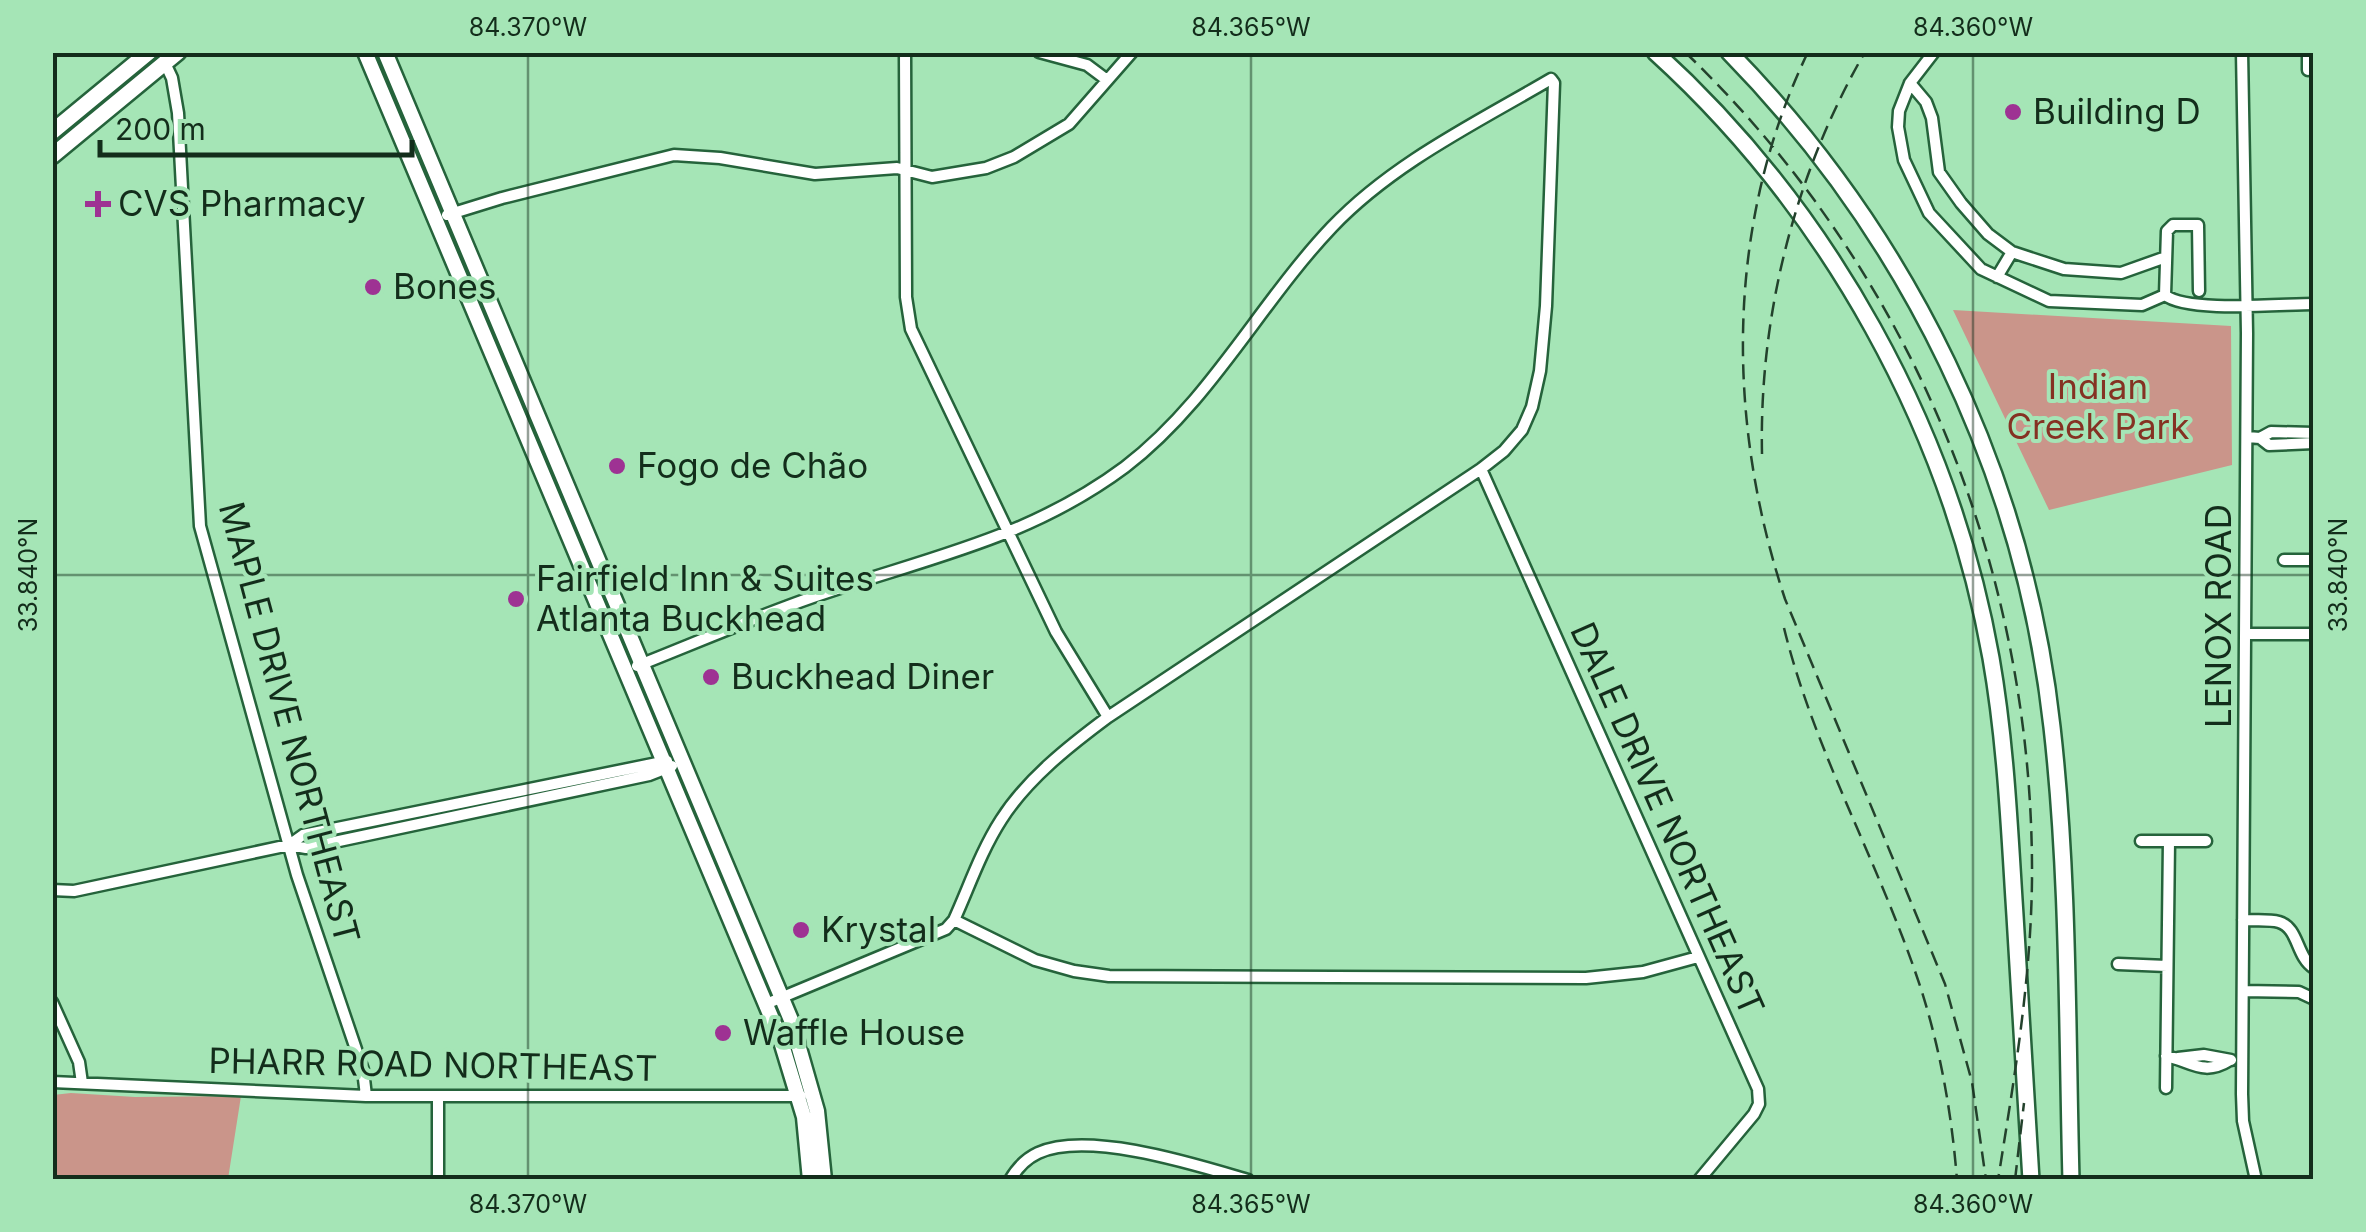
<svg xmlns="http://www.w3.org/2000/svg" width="2366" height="1232" viewBox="0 0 2366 1232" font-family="Inter,sans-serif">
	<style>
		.green { fill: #ca958a }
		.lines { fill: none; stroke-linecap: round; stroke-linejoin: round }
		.minor-casing { stroke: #25633b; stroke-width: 15 }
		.major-casing { stroke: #25633b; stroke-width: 19 }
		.highway-casing { stroke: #25633b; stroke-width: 20 }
		.minor { stroke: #fff; stroke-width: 10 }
		.major { stroke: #fff; stroke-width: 14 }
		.highway { stroke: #fff; stroke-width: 15 }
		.rail { stroke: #23412c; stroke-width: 2.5; stroke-dasharray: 15 8; stroke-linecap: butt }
		.ticks { fill: none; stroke: #132d1b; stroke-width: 2.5; stroke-opacity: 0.45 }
		.poi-dot { fill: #9e3293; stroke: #a5e5b6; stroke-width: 4 }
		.labels { text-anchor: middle; stroke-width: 8; stroke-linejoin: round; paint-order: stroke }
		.poi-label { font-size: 35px; fill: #132d1b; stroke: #a5e5b6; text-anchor: start }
		.park-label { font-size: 35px; fill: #853223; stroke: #a5e5b6 }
		.street-label { font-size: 35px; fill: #132d1b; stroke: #a5e5b6 }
		.neatline { fill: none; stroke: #132d1b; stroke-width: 4 }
		.ticks-label { font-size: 25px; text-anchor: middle; fill: #132d1b }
	</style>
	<rect width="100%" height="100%" fill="#a5e5b6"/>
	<path class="green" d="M1953,310L2231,326L2232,465L2049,510Z
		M71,1093L135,1097L241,1096L228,1179H53V1095Z"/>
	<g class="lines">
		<defs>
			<path id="minor" d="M905,52L906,297L911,329L1056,632L1108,717
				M1039,52L1087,65L1107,80
				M1934,52L1910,83L1899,111L1898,127L1904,160L1929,213L1981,269L2049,301L2142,305L2165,295C2187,313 2282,304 2314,304
				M2242,52L2247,333L2242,1094L2243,1121L2256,1180
				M2308,52V70
				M164,61L172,78L178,113L200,526L297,875L363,1070L366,1096
				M1910,83L1926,102L1932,118L1939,172L1961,203L1988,234L2012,252L2064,269L2121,273L2166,257
				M447,215L502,198L674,155L720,158L815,174L897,168L932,177L986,168L1014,157L1069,124L1132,52
				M1997,277L2012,252
				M2165,295L2167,231L2173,225H2198L2199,291
				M2247,437L2260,438L2271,432L2314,433
				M2260,438L2269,445L2314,443
				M1481,469L1758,1089L1759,1104L1754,1114L1699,1180
				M2284,560H2314
				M2247,634H2314
				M637,666C695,643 753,618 813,597C925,558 1027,540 1125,467C1211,401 1259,304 1332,227C1393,163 1476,123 1551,79L1554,83L1546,306L1540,371L1532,407L1522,430L1504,451L1481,469L1108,717C1069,746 1027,779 1001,820C981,851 969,887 954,920L946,929L766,1004
				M2141,841H2206
				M289,845L303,835L667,761
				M52,890L74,891L289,845L306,848L649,775L672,766
				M954,920L1035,960L1074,971L1109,976L1586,978L1643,972L1698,957
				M2243,920C2254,921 2268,919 2279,922C2299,928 2296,957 2314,968
				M2118,964L2167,966
				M2243,991L2299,992L2314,999
				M52,1002L79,1062L82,1083
				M2166,1056C2191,1061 2203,1077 2230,1060
				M2178,1058L2204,1055L2231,1060
				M52,1082L366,1096H801
				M2166,1088L2169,841
				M438,1180V1097
				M1010,1180C1017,1168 1025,1159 1038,1153C1088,1130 1197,1165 1248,1180"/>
			<path id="major" d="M365,52L780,1038L804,1117L810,1180
				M385,52L791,1020L817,1111L824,1180"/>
			<path id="highway" d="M1655,52C1829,210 1950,428 1991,658C2005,738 2009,819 2014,900C2020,993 2025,1086 2031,1180
				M1729,52C1908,235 2024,472 2052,727C2069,877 2067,1029 2071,1180
				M52,132L149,52
				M52,156L178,52"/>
		</defs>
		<use href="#minor" class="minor-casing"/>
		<use href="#major" class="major-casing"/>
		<use href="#highway" class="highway-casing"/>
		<use href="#minor" class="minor"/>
		<use href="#major" class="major"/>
		<use href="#highway" class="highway"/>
		<path class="rail" d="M1685,52C1910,268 2034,568 2032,879C2031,981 2014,1080 1998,1180
			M1808,52C1725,224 1726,421 1785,599L1945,984L1972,1082L1986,1180
			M1762,454C1759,315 1795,173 1865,52
			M1784,628C1815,754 1882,868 1922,992C1941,1053 1952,1116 1957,1180
			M2015,1180L2024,1103"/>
	</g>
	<path class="ticks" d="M528,52V1180M1251,52V1180M1973,52V1180M52,575H2314"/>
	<g class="poi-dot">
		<circle cx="2013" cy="112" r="10"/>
		<path d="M93 189h10v10h10v10h-10v10h-10v-10h-10v-10h10z"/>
		<circle cx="373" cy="287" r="10"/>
		<circle cx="617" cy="466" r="10"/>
		<circle cx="516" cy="599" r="10"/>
		<circle cx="711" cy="677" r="10"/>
		<circle cx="801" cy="930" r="10"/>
		<circle cx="723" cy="1033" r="10"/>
	</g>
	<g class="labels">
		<g class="poi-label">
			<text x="2033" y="124">Building D</text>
			<text x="118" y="216">CVS Pharmacy</text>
			<text x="393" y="299">Bones</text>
			<text x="637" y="478">Fogo de Chão</text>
			<text x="536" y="591">Fairfield Inn &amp; Suites<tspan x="536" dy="40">Atlanta Buckhead</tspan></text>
			<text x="731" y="689">Buckhead Diner</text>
			<text x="821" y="942">Krystal</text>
			<text x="743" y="1045">Waffle House</text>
		</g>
		<g class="park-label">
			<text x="2098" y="399">Indian<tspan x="2098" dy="40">Creek Park</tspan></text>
		</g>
		<g class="street-label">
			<text transform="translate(2219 616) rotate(-90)" y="12">LENOX ROAD</text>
			<text transform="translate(289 723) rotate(75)" y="12">MAPLE DRIVE NORTHEAST</text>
			<text transform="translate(1667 819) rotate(66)" y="12">DALE DRIVE NORTHEAST</text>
			<text transform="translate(433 1065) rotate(1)" y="12">PHARR ROAD NORTHEAST</text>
		</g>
	</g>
	<rect width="2366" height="1232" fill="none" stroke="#a5e5b6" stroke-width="110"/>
	<path d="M100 140v15h312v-15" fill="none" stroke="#132d1b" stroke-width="5"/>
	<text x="115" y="140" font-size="30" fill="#132d1b" stroke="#a5e5b6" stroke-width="8" paint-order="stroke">200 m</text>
	<rect x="55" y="55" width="2256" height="1122" class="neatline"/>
	<g class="ticks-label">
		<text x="528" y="36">84.370°W</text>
		<text x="1251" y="36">84.365°W</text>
		<text x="1973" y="36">84.360°W</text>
		<text transform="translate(28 575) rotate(-90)" y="9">33.840°N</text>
		<text transform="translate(2338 575) rotate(-90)" y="9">33.840°N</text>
		<text x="528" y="1213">84.370°W</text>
		<text x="1251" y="1213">84.365°W</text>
		<text x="1973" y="1213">84.360°W</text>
	</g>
</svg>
